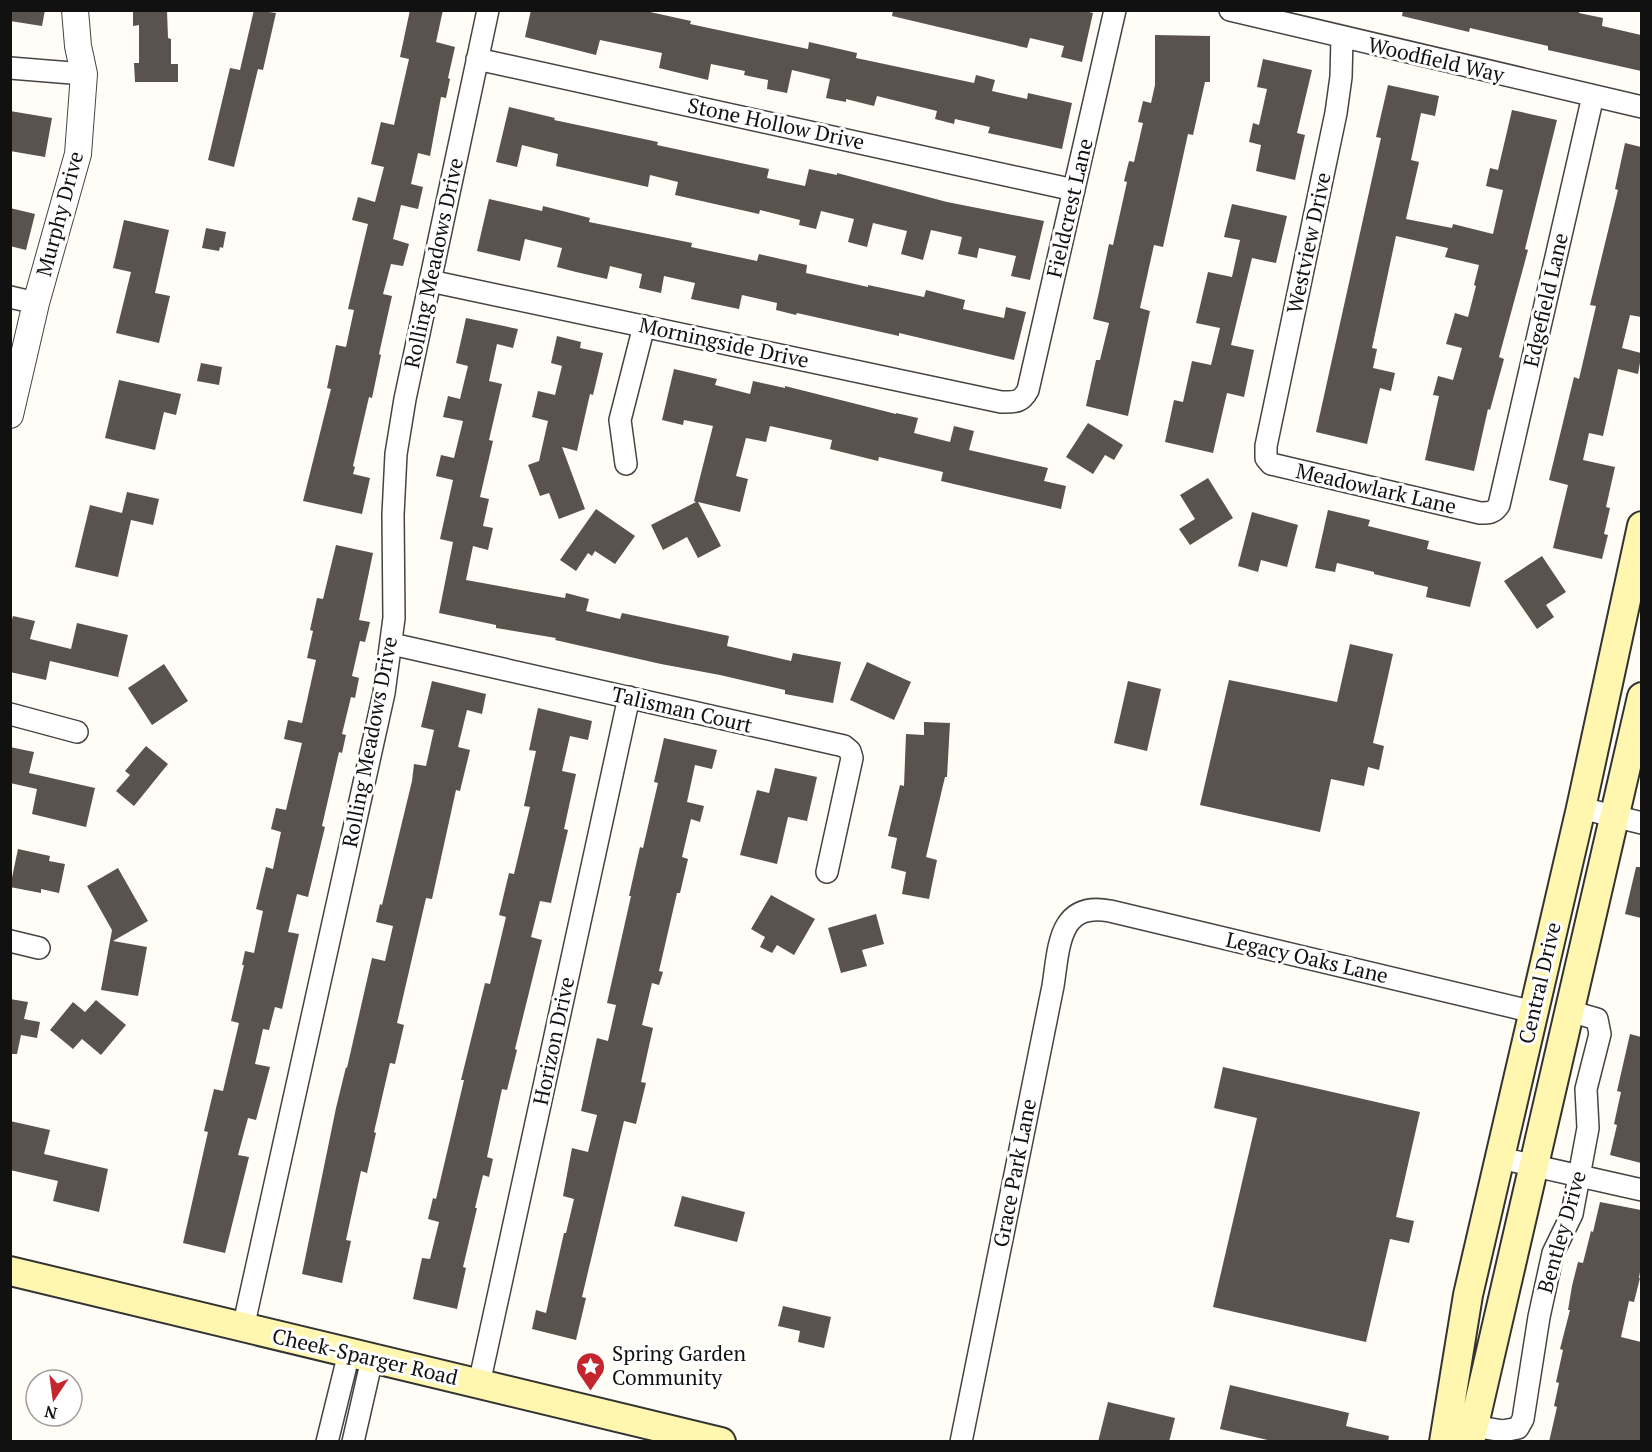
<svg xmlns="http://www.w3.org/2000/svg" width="1652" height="1452" viewBox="0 0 1652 1452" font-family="'PT Serif',serif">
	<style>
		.building { fill: #5a524d }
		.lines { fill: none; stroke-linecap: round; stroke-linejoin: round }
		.minor-casing { stroke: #444; stroke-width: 24 }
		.tertiary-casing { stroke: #444; stroke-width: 28 }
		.secondary-casing { stroke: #333; stroke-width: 32 }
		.minor { stroke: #fff; stroke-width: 21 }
		.tertiary { stroke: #fff; stroke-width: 26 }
		.secondary { stroke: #fff6b0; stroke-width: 28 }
		.labels { text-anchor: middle; stroke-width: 6; stroke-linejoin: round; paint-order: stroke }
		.street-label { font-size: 21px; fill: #111; stroke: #fff }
		.poi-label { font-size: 21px; fill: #111; stroke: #fff; text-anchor: start }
	</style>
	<rect width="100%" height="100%" fill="#fffdf5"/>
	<path class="building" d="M10,10H45L42,26L10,21Z
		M133,10H167L168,38L171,39V64H178V82H135L134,63H139V25L133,26Z
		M254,10L276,13L263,70L258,69L234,167L208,160L230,68L240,70Z
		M410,10H443L436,42L455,47L448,78L450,79L446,98L441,97L430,156L418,153L411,184L423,187L418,209L401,205L393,239L409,244L403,266L391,264L383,294L392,296L379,354L381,355L372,398L369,397L353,466L355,467L353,474L370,478L362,514L303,501L331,389L327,388L336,345L346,347L354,310L348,309L368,224L352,220L358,197L375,202L384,167L371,164L381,122L394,125L409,59L400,57Z
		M531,10H641L691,21L690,24L808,49L809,42L857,53L856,58L974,83L976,75L995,80L992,91L1027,99L1028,93L1072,103L1062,149L988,133L990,127L955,119L954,124L935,119L937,111L877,96L874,106L846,99V102L826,98L830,79L792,70L787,93L767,89L768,80L744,75L745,71L711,64L708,80L659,68L662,53L600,40L596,55L525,37Z
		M893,10H1081L1093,13L1082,62L1061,57L1064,46L1030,38L1027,48L892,16Z
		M1403,10H1580L1579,13L1603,18L1602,26L1641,35V71L1548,50V46L1470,28L1469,32L1402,16Z
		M1155,35L1210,36V82H1205L1193,135L1188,134L1163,247L1154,245L1140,308L1150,311L1128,416L1086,406L1096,360H1100L1109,323L1093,319L1099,292L1109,244L1113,245L1127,182L1124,181L1129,161L1134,162L1143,123L1138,122L1143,101L1151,103L1155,85Z
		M1263,59L1312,70L1297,133L1305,135L1295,180L1256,171L1261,145L1249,142L1253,123L1259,125L1267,89L1257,87Z
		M1388,85L1439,96L1435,116L1421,113L1411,160L1419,162L1406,219L1452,228L1453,224L1493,234L1503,190L1486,186L1490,168L1498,170L1512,110L1557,120L1525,249L1528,250L1499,357L1504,359L1490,410L1488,409L1474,471L1425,460L1439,396L1433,395L1438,376L1453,380L1462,348L1446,344L1455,313L1468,317L1476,286L1474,285L1479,265L1445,257L1448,248L1396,236L1372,348L1377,349L1373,368L1395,373L1391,391L1380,388L1367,444L1316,432L1381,138L1376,137Z
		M509,107L555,118L554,120L658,142L657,145L769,169L767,178L805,186L809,169L837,175V173L947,202L1044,221L1030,280L1011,276L1016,256L979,248L977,258L958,254L962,237L931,230L923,260L901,254L907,231L873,223L867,247L848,242L854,219L821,211L816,229L799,225L800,220L760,210L759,214L675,195L678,182L650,175L648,187L556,166L558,154L522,145L517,167L496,162Z
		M10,111L52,118L45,157L10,151Z
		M1625,143L1641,147V317L1630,315L1622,348L1641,353V357L1638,374L1618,369L1603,436L1589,433L1583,460L1615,467L1606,507L1610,508L1604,534L1608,535L1602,559L1553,548L1568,485L1549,480L1574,377L1579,379L1596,306L1590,305L1618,190L1615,189Z
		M489,199L542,211L543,206L590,218L589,222L692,243L691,247L757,261L759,254L807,265L806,273L868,287V285L924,297L926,290L965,300L963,309L1004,318L1006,307L1026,312L1014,360L899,333V336L797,313L796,315L776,310L777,303L742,295L739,309L691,299L695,283L664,276L661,293L639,288L642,274L610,266L607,279L576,272L557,267L562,248L525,239L520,261L477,251Z
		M1232,204L1287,216L1276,263L1252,258L1231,345L1254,350L1244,397L1227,393L1213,453L1165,442L1174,400L1183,402L1192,361L1211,365L1220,328L1196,323L1208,272L1232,277L1240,240L1224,237Z
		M10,208L35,214L26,250L10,246Z
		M124,220L169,230L155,293L170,296L159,343L116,333L131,272L113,268Z
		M206,228L226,232L223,248L220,247L219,251L202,248Z
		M466,318L518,329L513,348L497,344L489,381L502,384L489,440L493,441L480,497L489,499L483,526L493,528L488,550L473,546L466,580L565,598L566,593L589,599L586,611L620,619L622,613L729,636L727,646L791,661L793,653L841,662L833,703L785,694V690L720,675L661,664L555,640L556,638L496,628V625L439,613L453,542L440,539L453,480L436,476L441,455L454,458L463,421L443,417L448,396L460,399L468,366L456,363Z
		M557,336L581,342L580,348L603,353L593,395L590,394L577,451L562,447L585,509L559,519L549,493L540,496L528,465L539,461L548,421L532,417L538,391L555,395L562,366L551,363Z
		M201,363L222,367L219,385L197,381Z
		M674,369L717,379L715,385L750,394L753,381L785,388V386L896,414V413L918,418L914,433L950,442L954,426L974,431L969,450L1048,468L1044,481L1066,486L1061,509L941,481L943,472L879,457L878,461L830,449L832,440L770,426L766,442L746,438L736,476L748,479L740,512L698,502L721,546L698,558L687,537L663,550L651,525L696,502L694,501L713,426L684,420L683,425L662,420Z
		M119,380L181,394L176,415L164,412L155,450L105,438Z
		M1088,423L1123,445L1114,460L1105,455L1093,474L1066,457Z
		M1208,478L1233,518L1190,545L1179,529L1195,519L1180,495Z
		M127,492L159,499L153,525L131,520L118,577L75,567L90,505L122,513Z
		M596,509L635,536L615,564L595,551L592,556L588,553L576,571L560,560Z
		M1328,510L1370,520L1368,526L1429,541L1427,549L1481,562L1470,607L1426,597L1428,587L1374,574V572L1337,563L1335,572L1315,568Z
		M1252,512L1298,525L1287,567L1261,560L1258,572L1238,566Z
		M336,545L373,553L359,620L370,622L365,642L360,641L352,676L359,678L355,698L351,697L342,734L346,735L342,753L339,752L322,826L325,827L308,897L297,894L288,932L299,934L282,1009L275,1007L269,1030L263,1029L255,1064L270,1067L256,1120L248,1118L238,1155L249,1157L225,1253L183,1243L208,1132L204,1131L214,1089L223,1091L239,1023L231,1021L244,965H242L245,951L254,953L263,911L256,909L266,867L273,869L281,832L271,829L276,808L286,810L302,743L284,739L288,720L302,723L316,660L307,658L313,631L310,630L317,598L323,599Z
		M1542,556L1566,592L1546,605L1554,617L1537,629L1504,581Z
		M13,616L35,621L30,639L71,649L77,623L128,635L118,677L50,661L46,680L10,672V627Z
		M1350,644L1393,654L1373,743L1384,746L1379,770L1368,767L1364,786L1331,779L1320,832L1200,805L1229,680L1337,702Z
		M867,662L911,682L894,720L850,700Z
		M164,664L188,701L152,725L128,688Z
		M432,681L486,694L482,714L467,710L458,747L470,750L460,791L456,790L432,899L426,898L397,1023L404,1025L395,1064L390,1063L374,1132L376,1133L367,1173L361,1171L346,1240L351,1241L342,1283L302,1274L336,1108L346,1067L347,1068L372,958L385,961L393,926L376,922L380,904L382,905L412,781L414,764L426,766L434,730L421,727Z
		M1128,681L1161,689L1147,751L1114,743Z
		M538,708L592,721L588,740L570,736L562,771L576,774L564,829L568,830L551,903L540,901L531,937L542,940L515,1049L517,1050L507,1090L502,1089L487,1157L493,1159L489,1177L483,1175L475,1208H477L463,1267L466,1268L457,1309L413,1299L422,1258L430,1259L439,1222L428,1219L433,1198L436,1199L464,1080H461L485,983L490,984L506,917L499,915L509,873L514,874L530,807L524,806L536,751L529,750Z
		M924,722L950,723L947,777H945L926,857L937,860L929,899L902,894L906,872L891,868L897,838L888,836L900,785L904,786L906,734L924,735Z
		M664,738L717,750L712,769L695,765L687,802L704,806L700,822L691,819L682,857L688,859L680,893H677L659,971L663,972L659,985L652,983L642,1025L653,1028L641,1082L646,1083L636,1124L624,1121L582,1297L586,1298L576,1340L532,1329L536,1310L546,1313L564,1233H566L574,1199L563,1196L572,1148L588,1152L597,1115L581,1111L597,1038L608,1041L616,1005L607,1003L631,896H629L640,847L643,848L658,783L654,782Z
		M146,746L168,764L134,806L116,791L130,775L125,771Z
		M10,747L34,752L29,773L95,788L86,827L32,814L37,789L10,783Z
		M775,768L817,777L807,821L788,817L777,864L740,855L757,790L769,793Z
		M18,849L50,856L49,861L65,864L59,893L41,889V893L10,887Z
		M1636,867H1641V918L1625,914Z
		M118,868L148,921L113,941L147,947L138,996L101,990L112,930L87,886Z
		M771,895L815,919L794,955L777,945L772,953L760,947L765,937L751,929Z
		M876,914L884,944L862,950L867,966L841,973L828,928Z
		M10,999L28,1002L24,1019L40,1022L37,1038L21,1035L17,1054H10Z
		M96,1000L126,1025L101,1055L82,1039L73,1049L50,1030L73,1002L85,1012Z
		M1630,1034L1641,1037V1163L1610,1155L1617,1125L1614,1124L1621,1092L1617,1091Z
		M1223,1067L1420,1112L1396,1217L1414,1221L1409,1243L1390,1239L1366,1342L1213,1307L1257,1118L1214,1108Z
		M10,1121L50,1130L44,1154L108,1169L99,1212L53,1201L58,1181L10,1170Z
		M682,1196L745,1212L737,1242L674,1226Z
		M1600,1202L1641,1210V1266L1639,1278H1640L1634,1302L1629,1301L1621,1337L1641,1342V1442H1549L1557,1407L1554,1406L1559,1383L1556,1382L1563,1350L1560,1349L1570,1310H1568L1572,1286L1578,1262L1583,1263L1591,1231L1593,1232Z
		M783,1306L831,1317L824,1348L798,1342L800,1331L778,1326Z
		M1230,1385L1349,1413L1346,1426L1389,1436L1388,1442H1276L1220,1429Z
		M1108,1402L1175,1418L1169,1442H1098Z"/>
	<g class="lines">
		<defs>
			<path id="minor" d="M1230,10L1642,107
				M1342,38L1341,77L1336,113L1266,446V458L1271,464L1480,513C1489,513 1494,513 1499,505L1593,96
				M477,59L1074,190
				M10,68L84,74
				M430,281L1001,402C1015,402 1021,403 1028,390L1115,10
				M10,297L36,303
				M626,464L620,420L644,326
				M392,644L844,746L850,751L852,758L827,872
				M10,714L77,732
				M1581,808L1642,823
				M10,941L39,948
				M1500,1158L1642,1190
				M243,1328L384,693L394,618L393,515L396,454L405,399L488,10
				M479,1384L629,697
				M1473,1426L1503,1431L1518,1428L1523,1419L1539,1317L1553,1253L1572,1214L1588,1128L1586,1089L1600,1034L1597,1019L1569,1011
				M327,1442L349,1353
				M353,1442L372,1359
				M961,1442L1053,986C1059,948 1058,901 1110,911L1534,1012"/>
			<path id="tertiary" d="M10,415L36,303L78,154L84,74L78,46L75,10"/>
			<path id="secondary" d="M10,1271L721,1442
				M1444,1442L1468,1295L1581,808L1642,526
				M1470,1442L1642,697"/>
		</defs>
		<use href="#minor" class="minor-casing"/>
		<use href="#tertiary" class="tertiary-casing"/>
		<use href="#secondary" class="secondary-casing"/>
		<use href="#minor" class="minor"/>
		<use href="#tertiary" class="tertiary"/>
		<use href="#secondary" class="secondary"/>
	</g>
	<defs>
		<symbol id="sight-pin" viewBox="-11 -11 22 30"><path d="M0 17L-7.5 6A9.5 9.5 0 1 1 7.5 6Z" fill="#c4262e" stroke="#fff"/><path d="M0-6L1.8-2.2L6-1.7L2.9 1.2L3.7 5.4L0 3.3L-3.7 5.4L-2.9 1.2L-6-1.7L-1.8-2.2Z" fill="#fff"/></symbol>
	</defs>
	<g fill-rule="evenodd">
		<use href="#sight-pin" x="574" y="1350" width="33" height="45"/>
	</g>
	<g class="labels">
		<g class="street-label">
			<text transform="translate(1436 60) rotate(13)" y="7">Woodfield Way</text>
			<text transform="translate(776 124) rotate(12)" y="7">Stone Hollow Drive</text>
			<text transform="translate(1070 208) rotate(-77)" y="7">Fieldcrest Lane</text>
			<text transform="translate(60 214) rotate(-75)" y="7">Murphy Drive</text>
			<text transform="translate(1309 243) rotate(-78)" y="7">Westview Drive</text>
			<text transform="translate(434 263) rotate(-78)" y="7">Rolling Meadows Drive</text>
			<text transform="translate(1546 300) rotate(-77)" y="7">Edgefield Lane</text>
			<text transform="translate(724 343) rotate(12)" y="7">Morningside Drive</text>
			<text transform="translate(1376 489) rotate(13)" y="7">Meadowlark Lane</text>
			<text transform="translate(682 710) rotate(13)" y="7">Talisman Court</text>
			<text transform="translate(370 742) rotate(-79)" y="7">Rolling Meadows Drive</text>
			<text transform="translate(1307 958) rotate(13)" y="7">Legacy Oaks Lane</text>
			<text transform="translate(1540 983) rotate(-77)" y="7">Central Drive</text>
			<text transform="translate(554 1041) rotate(-78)" y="7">Horizon Drive</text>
			<text transform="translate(1015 1173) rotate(-79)" y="7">Grace Park Lane</text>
			<text transform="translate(1562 1232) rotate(-74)" y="7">Bentley Drive</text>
			<text transform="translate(365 1357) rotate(13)" y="7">Cheek-Sparger Road</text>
		</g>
		<g class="poi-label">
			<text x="612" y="1361">Spring Garden<tspan x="612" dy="24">Community</tspan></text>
		</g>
	</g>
	<rect width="1652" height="1452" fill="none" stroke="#111111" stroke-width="24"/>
	<g transform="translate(54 1398) rotate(193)"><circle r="28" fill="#ffffff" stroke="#a0a0a0" stroke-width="1.5"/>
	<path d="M0-4.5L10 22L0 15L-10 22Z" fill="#c4262e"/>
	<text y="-9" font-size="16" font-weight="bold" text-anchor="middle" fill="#111111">N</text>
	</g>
</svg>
